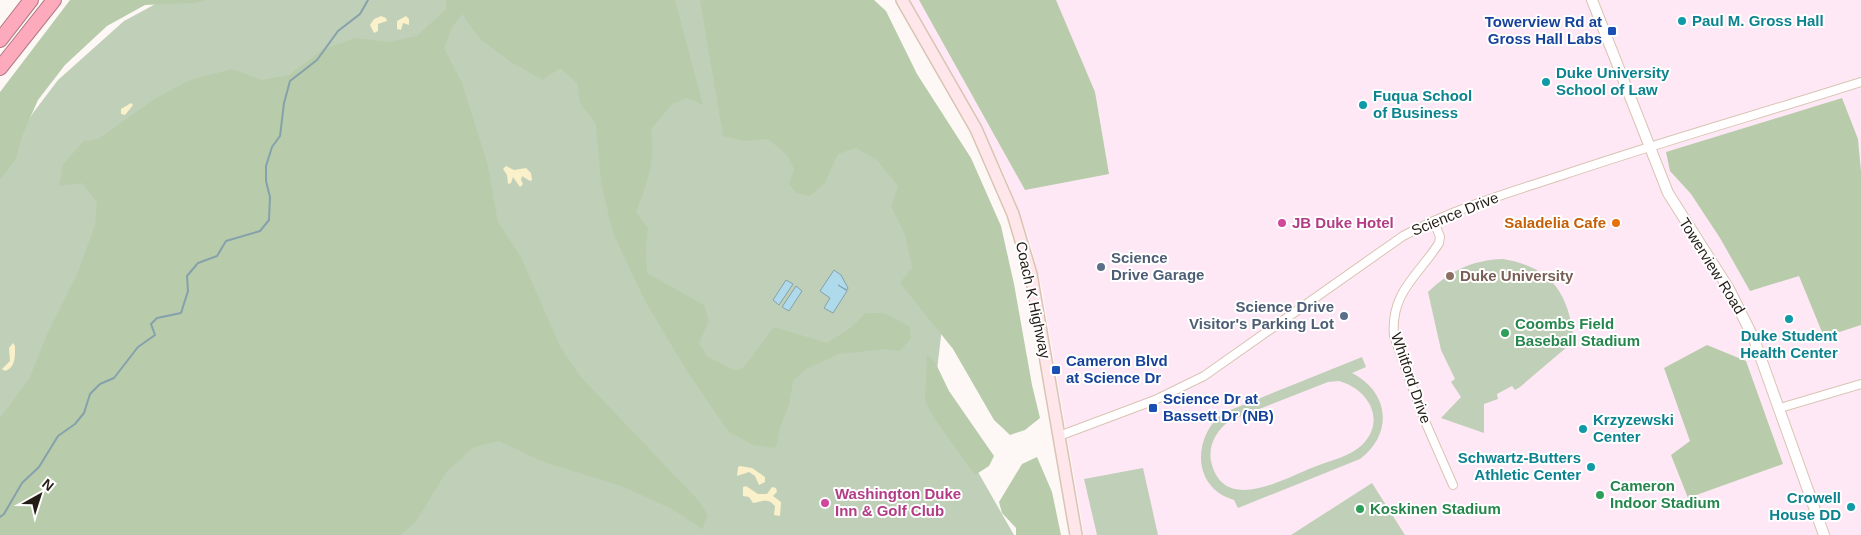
<svg xmlns="http://www.w3.org/2000/svg" width="1861" height="535" viewBox="0 0 1861 535" font-family="Arial,sans-serif">
	<style>
		.education { fill: #ffe8f5 }
		.green { fill: #c0cfb7; fill-rule: evenodd }
		.forest { fill: #b8ccab }
		.sand { fill: #faf0ca }
		.water { fill: #afdaeb; stroke: #85a1ab }
		.lines { fill: none; stroke-linecap: round; stroke-linejoin: round }
		.stream { stroke: #85a1ab; stroke-width: 2 }
		.minor-casing { stroke: #d9c4b3; stroke-width: 10 }
		.tertiary-casing { stroke: #d9c4b3; stroke-width: 12 }
		.secondary-casing { stroke: #d9c4b3; stroke-width: 14 }
		.motorway-casing { stroke: #b17982; stroke-width: 16 }
		.minor { stroke: #fff; stroke-width: 8 }
		.tertiary { stroke: #fff; stroke-width: 10 }
		.secondary { stroke: #fee6eb; stroke-width: 11 }
		.motorway { stroke: #fdabbc; stroke-width: 14 }
		.culture-dot { fill: #0f9aa8; stroke: #fff; stroke-width: 2 }
		.transit-dot { fill: #1a4fb4; stroke: #fff; stroke-width: 2 }
		.hotel-dot { fill: #d1479c; stroke: #fff; stroke-width: 2 }
		.food-dot { fill: #e8710a; stroke: #fff; stroke-width: 2 }
		.service-dot { fill: #5c6f8a; stroke: #fff; stroke-width: 2 }
		.education-dot { fill: #8d6e63; stroke: #fff; stroke-width: 2 }
		.leisure-dot { fill: #2e9e5b; stroke: #fff; stroke-width: 2 }
		.labels { text-anchor: middle; stroke-width: 4; stroke-linejoin: round; paint-order: stroke }
		.culture-label { font-size: 15px; font-weight: bold; fill: #0d838f; stroke: #fff; text-anchor: start }
		.transit-label { font-size: 15px; font-weight: bold; fill: #164399; stroke: #fff; text-anchor: start }
		.street-label { font-size: 15px; fill: #241d16; stroke: #fff }
		.hotel-label { font-size: 15px; font-weight: bold; fill: #b23c85; stroke: #fff; text-anchor: start }
		.food-label { font-size: 15px; font-weight: bold; fill: #c56008; stroke: #fff; text-anchor: end }
		.service-label { font-size: 15px; font-weight: bold; fill: #4e5e75; stroke: #fff; text-anchor: start }
		.education-label { font-size: 15px; font-weight: bold; fill: #785e54; stroke: #fff; text-anchor: start }
		.leisure-label { font-size: 15px; font-weight: bold; fill: #27864d; stroke: #fff; text-anchor: start }
	</style>
	<rect width="100%" height="100%" fill="#fdf8f5"/>
	<path class="education" d="M910,0H1861V535H1084L1042,289L1029,238L1003,172L960,88Z"/>
	<path class="green" d="M163,0H810L903,128L944,311L934,395L1014,535H0V173L11,150L33,113L58,80L124,21Z
		M1503,259C1552,267 1569,294 1574,341L1520,387L1515,390L1512,386L1497,394L1498,399L1484,404V433L1441,418L1461,397L1451,382L1455,379L1441,350L1428,292C1450,271 1472,260 1503,259Z
		M1362,357L1366,367L1352,373C1389,392 1394,433 1360,459L1238,508L1234,500C1192,488 1192,437 1223,413ZM1339,381C1368,389 1387,420 1362,445C1351,456 1329,461 1314,467C1283,479 1223,515 1211,461C1208,445 1217,430 1229,421L1328,382Z
		M1143,468L1158,535H1097L1084,479Z
		M1372,483L1405,535H1291Z"/>
	<path class="forest" d="M70,0H207L194,3L145,5L107,26L65,65L38,100L22,136L16,159L0,180V92Z
		M446,0H675L703,105L687,98L672,104L651,129C656,161 647,183 636,212L648,228L646,249L647,273L704,305L709,321L699,343L708,357L736,371L744,367L774,327L827,343L850,328L866,313H884L909,326L911,338L900,351L885,349L839,354L806,369L793,381L789,405L780,427L776,448L753,445L729,432L688,373L644,299L613,233L601,183L596,124L580,103L577,83L560,68L543,80L511,62L480,39L462,14L452,28L444,48L462,83L487,162L498,222L521,257L560,346L580,376L697,499L708,515L702,529L674,510L624,487L541,461L499,441L474,447L446,472L417,520L401,535H0V418L29,379L48,332L78,272L95,225L97,203L82,183L59,186L63,164L84,141L98,139L156,98L190,80L232,69L261,80L289,75L322,50L355,38L388,42L417,36L446,9Z
		M700,0H874L886,11L917,74L971,158L1001,226L1014,284L1032,385L1040,418L1025,430L1010,435L994,420L953,349L900,283L912,267L905,234L891,206L898,186L877,160L856,148L838,154L825,183L810,196L796,193L789,184L794,169L787,155L768,139L746,141L723,136Z
		M919,0H1056L1095,92L1109,174L1025,190Z
		M1842,98L1858,139L1861,172V325L1824,337L1799,276L1750,291L1720,238L1691,194L1670,171L1666,152Z
		M1707,345L1746,361L1783,464L1688,498L1671,455L1690,441L1664,368Z
		M927,354L936,364L949,391L994,456L989,466L975,475L936,421L925,401Z
		M1037,457L1052,492L1061,535H1016V528L1002,513L999,502L1022,464Z"/>
	<path class="sand" d="M381,16L386,18L387,21L378,24V31L374,33L370,25L374,19Z
		M406,16L409,19V25L403,23L401,30L397,29V21Z
		M131,103L133,105L125,115L121,114V109Z
		M506,166L514,170L526,168L531,173L532,180L530,181L522,176L521,180L523,184L520,187L513,177L511,183L508,184L507,175L503,169Z
		M13,343L15,346C15,356 16,367 5,371L2,369L10,361L9,348Z
		M740,466L752,468L765,477V482L759,485L755,476L749,472L737,476L738,467Z
		M746,486L758,494H767L772,487L776,488L777,492L773,496L781,502L780,516L774,515L775,506C767,497 762,502 753,503L749,497L743,496V487Z"/>
	<path class="water" d="M834,270L841,275L848,288L847,290L838,285L847,291L833,313L824,308L830,298L820,291Z
		M786,280L793,284L779,305L773,300Z
		M796,286L802,291L789,311L782,307Z"/>
	<g class="lines">
		<path class="stream" d="M0,517L4,514L22,483L39,467L58,436L75,424L84,413L90,394L100,384L114,378L138,347L155,335L151,324L157,318L181,313L188,291L187,276L198,263L217,256L226,241L260,231L269,220L270,197L266,181V166L272,147L280,136L284,103L290,81L317,60L338,31L360,14L368,0"/>
		<defs>
			<path id="minor" d="M1434,221L1440,237L1439,243C1419,275 1390,292 1394,336L1424,419L1453,485
				M1780,408L1861,384
				M1059,436L1155,400L1204,376L1403,236C1455,208 1511,192 1566,174C1664,141 1763,113 1861,82"/>
			<path id="tertiary" d="M1592,0L1668,193L1729,289L1754,339L1824,535"/>
			<path id="secondary" d="M902,0L976,129L1013,214L1031,274L1076,535"/>
			<path id="motorway" d="M0,40L31,0
				M0,68L54,0"/>
		</defs>
		<use href="#minor" class="minor-casing"/>
		<use href="#tertiary" class="tertiary-casing"/>
		<use href="#secondary" class="secondary-casing"/>
		<use href="#motorway" class="motorway-casing"/>
		<use href="#minor" class="minor"/>
		<use href="#tertiary" class="tertiary"/>
		<use href="#secondary" class="secondary"/>
		<use href="#motorway" class="motorway"/>
	</g>
	<g class="culture-dot">
		<circle cx="1682" cy="21" r="5"/>
		<circle cx="1546" cy="82" r="5"/>
		<circle cx="1363" cy="105" r="5"/>
		<circle cx="1789" cy="319" r="5"/>
		<circle cx="1583" cy="429" r="5"/>
		<circle cx="1591" cy="467" r="5"/>
		<circle cx="1851" cy="507" r="5"/>
	</g>
	<g class="transit-dot">
		<rect x="1607" y="26" width="10" height="10" rx="2.5"/>
		<rect x="1051" y="365" width="10" height="10" rx="2.5"/>
		<rect x="1148" y="403" width="10" height="10" rx="2.5"/>
	</g>
	<g class="hotel-dot">
		<circle cx="1282" cy="223" r="5"/>
		<circle cx="825" cy="503" r="5"/>
	</g>
	<circle class="food-dot" cx="1616" cy="223" r="5"/>
	<g class="service-dot">
		<circle cx="1101" cy="267" r="5"/>
		<circle cx="1344" cy="316" r="5"/>
	</g>
	<circle class="education-dot" cx="1450" cy="276" r="5"/>
	<g class="leisure-dot">
		<circle cx="1505" cy="333" r="5"/>
		<circle cx="1600" cy="495" r="5"/>
		<circle cx="1360" cy="509" r="5"/>
	</g>
	<g class="labels">
		<g class="culture-label">
			<text x="1692" y="26">Paul M. Gross Hall</text>
			<text x="1556" y="78">Duke University<tspan x="1556" dy="17">School of Law</tspan></text>
			<text x="1373" y="101">Fuqua School<tspan x="1373" dy="17">of Business</tspan></text>
			<text x="1789" y="341" text-anchor="middle">Duke Student<tspan x="1789" dy="17">Health Center</tspan></text>
			<text x="1593" y="425">Krzyzewski<tspan x="1593" dy="17">Center</tspan></text>
			<text x="1581" y="463" text-anchor="end">Schwartz-Butters<tspan x="1581" dy="17">Athletic Center</tspan></text>
			<text x="1841" y="503" text-anchor="end">Crowell<tspan x="1841" dy="17">House DD</tspan></text>
		</g>
		<g class="transit-label">
			<text x="1602" y="27" text-anchor="end">Towerview Rd at<tspan x="1602" dy="17">Gross Hall Labs</tspan></text>
			<text x="1066" y="366">Cameron Blvd<tspan x="1066" dy="17">at Science Dr</tspan></text>
			<text x="1163" y="404">Science Dr at<tspan x="1163" dy="17">Bassett Dr (NB)</tspan></text>
		</g>
		<g class="street-label">
			<text transform="translate(1455 214) rotate(-22)" y="5">Science Drive</text>
			<text transform="translate(1712 266) rotate(58)" y="5">Towerview Road</text>
			<text transform="translate(1033 300) rotate(78)" y="5">Coach K Highway</text>
			<text transform="translate(1411 378) rotate(71)" y="5">Whitford Drive</text>
		</g>
		<g class="hotel-label">
			<text x="1292" y="228">JB Duke Hotel</text>
			<text x="835" y="499">Washington Duke<tspan x="835" dy="17">Inn &amp; Golf Club</tspan></text>
		</g>
		<g class="food-label">
			<text x="1606" y="228">Saladelia Cafe</text>
		</g>
		<g class="service-label">
			<text x="1111" y="263">Science<tspan x="1111" dy="17">Drive Garage</tspan></text>
			<text x="1334" y="312" text-anchor="end">Science Drive<tspan x="1334" dy="17">Visitor's Parking Lot</tspan></text>
		</g>
		<g class="education-label">
			<text x="1460" y="281">Duke University</text>
		</g>
		<g class="leisure-label">
			<text x="1515" y="329">Coombs Field<tspan x="1515" dy="17">Baseball Stadium</tspan></text>
			<text x="1610" y="491">Cameron<tspan x="1610" dy="17">Indoor Stadium</tspan></text>
			<text x="1370" y="514">Koskinen Stadium</text>
		</g>
	</g>
	<g transform="translate(40 495) rotate(39)" stroke="#ffffff" stroke-width="4" paint-order="stroke">
	<path d="M0-4L9 19L0 12L-9 19Z" fill="#241d16"/>
	<text y="-8" font-size="14" font-weight="bold" text-anchor="middle" fill="#241d16">N</text>
	</g>
</svg>
